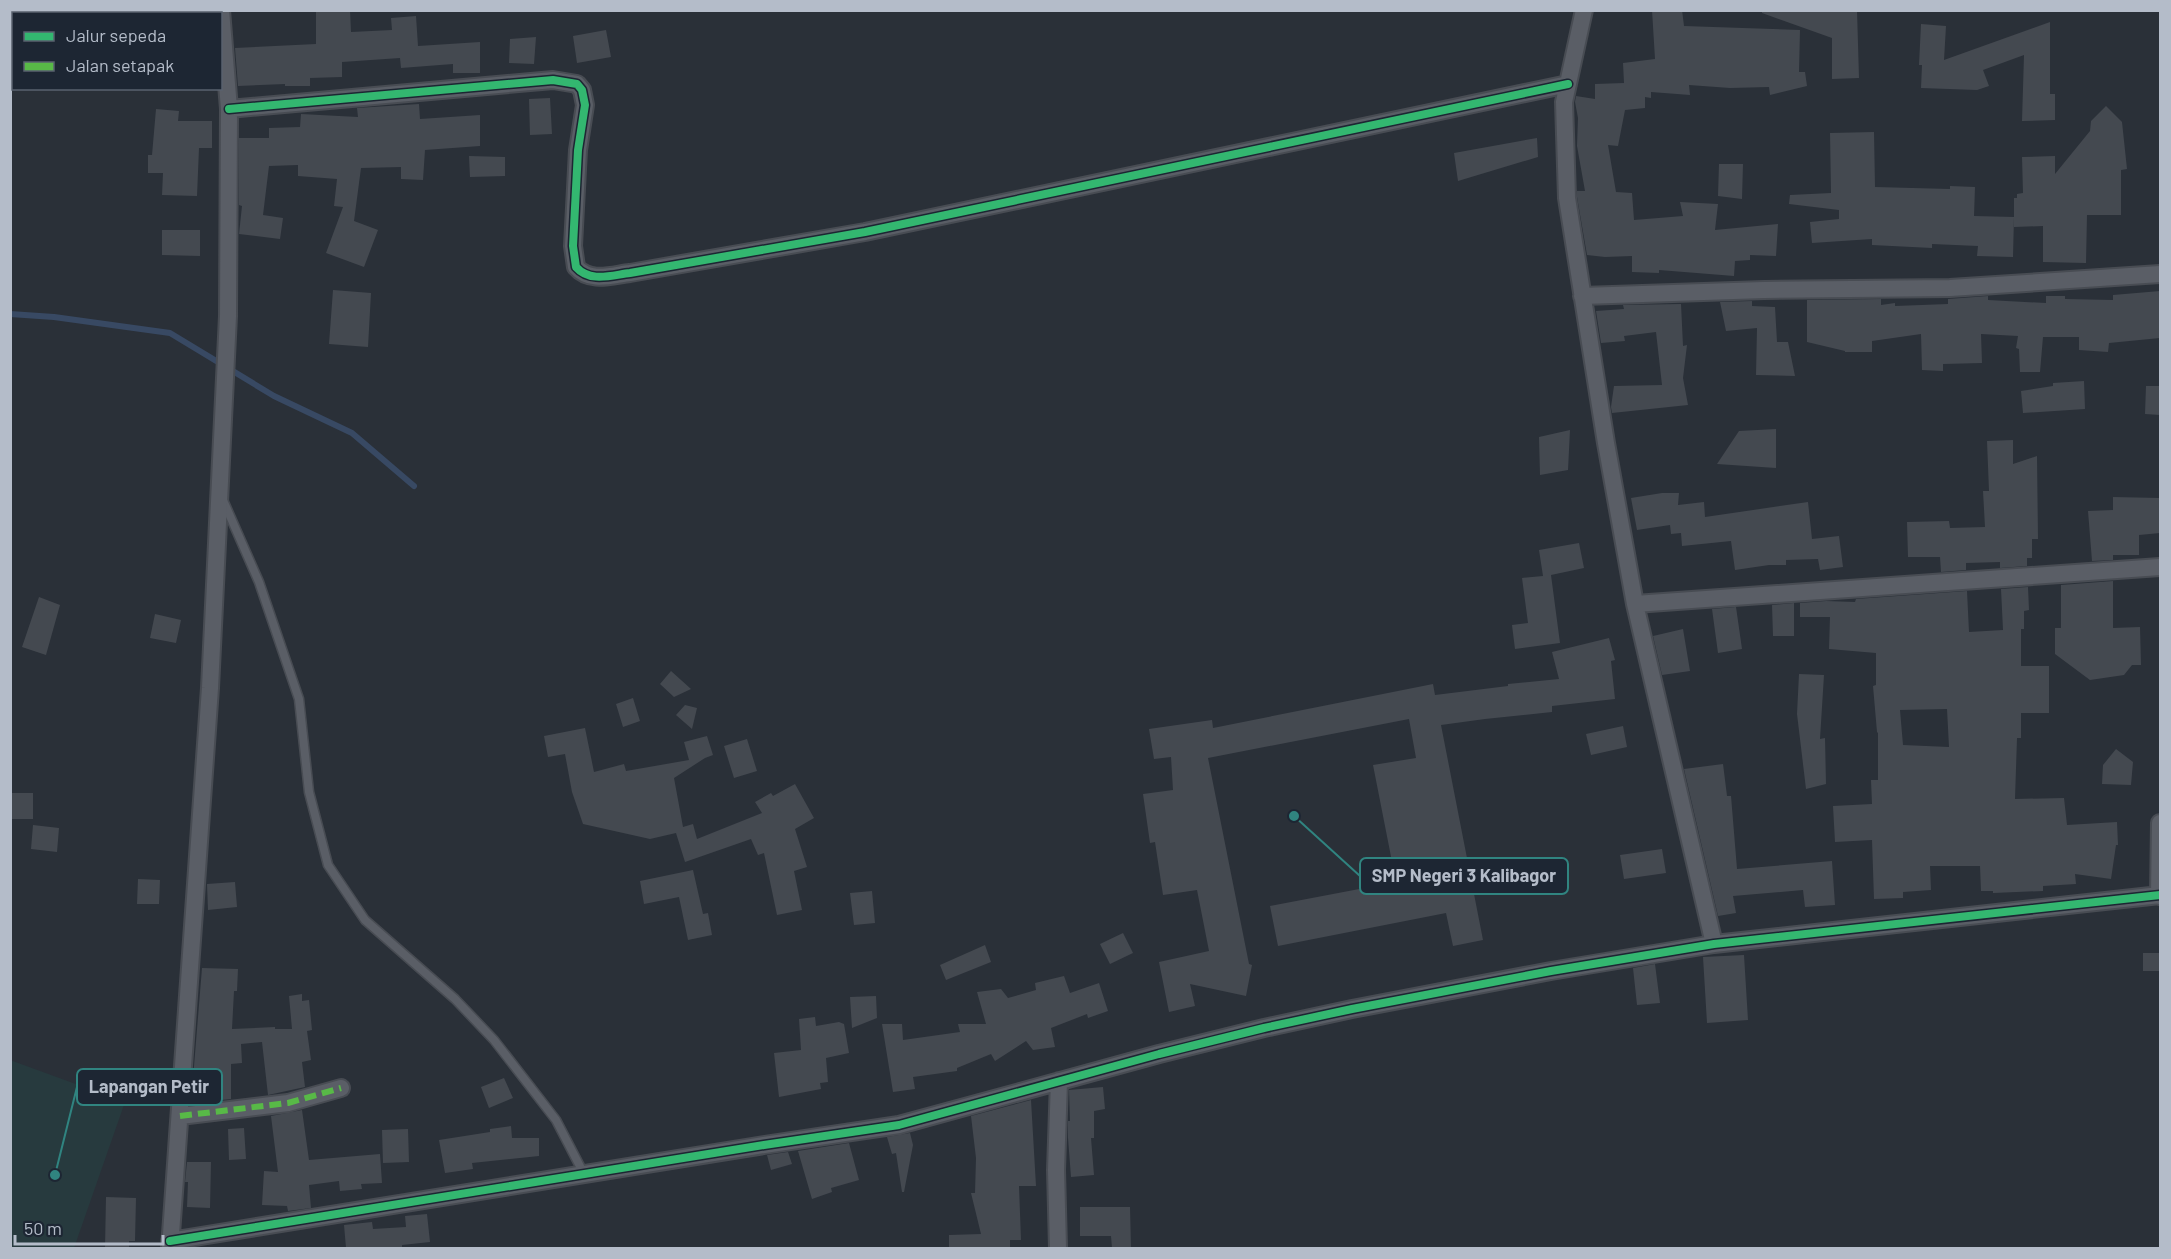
<svg xmlns="http://www.w3.org/2000/svg" width="2171" height="1259" viewBox="0 0 2171 1259" font-family="Barlow,sans-serif">
	<style>
		.green { fill: #273a3e }
		.lines { fill: none; stroke-linecap: round; stroke-linejoin: round }
		.stream { stroke: #384963; stroke-width: 6 }
		.building { fill: #444950; fill-rule: evenodd }
		.service-casing { stroke: #484c53; stroke-width: 11 }
		.minor-casing { stroke: #484c53; stroke-width: 20 }
		.service { stroke: #5a5e66; stroke-width: 8 }
		.minor { stroke: #5a5e66; stroke-width: 16 }
		.quiet { stroke: #58b947; stroke-width: 6; stroke-dasharray: 12 6; stroke-linecap: butt }
		.cycleway-casing { stroke: #1d2633; stroke-width: 11 }
		.cycleway { stroke: #33b770; stroke-width: 8 }
		.leader { fill: none; stroke: #308480; stroke-width: 2 }
		.callout-dot { fill: #308480; stroke: #1d2633; stroke-width: 2 }
		.callout { fill: #1d2633; stroke: #308480; stroke-width: 2 }
		.callout-label { font-size: 18px; text-anchor: middle; font-weight: bold; fill: #b4bcc9 }
	</style>
	<rect width="100%" height="100%" fill="#2a3038"/>
	<path class="green" d="M10,1060L125,1102L74,1248H11Z"/>
	<g class="lines">
		<path class="stream" d="M10,314L54,317L170,333L274,396L352,433L414,486"/>
	</g>
	<path class="building" d="M316,10H350L351,32L392,30L391,18L416,16L418,46L480,42V73H453V64L401,68L400,58L342,62V77L310,78V86H285V84L238,86L235,48L316,44Z
		M1652,10H1682L1684,26L1800,30L1799,72H1805L1807,86L1770,95L1769,87L1730,88L1689,85L1690,95L1651,92V98L1645,97V108L1625,110L1618,146L1608,145L1616,192L1632,193L1634,220L1683,216L1680,202L1718,204L1715,230L1778,224L1776,256L1750,255V260L1735,261L1734,276L1659,270V273L1632,272V256L1605,257L1587,255L1577,197V191H1585L1577,146L1578,118L1575,102L1576,96L1595,99V84L1624,83L1623,63L1655,59Z
		M1762,10H1857L1859,78L1832,79V38L1762,13Z
		M2050,22V94H2055V120L2022,121L2024,55L1983,70L1989,86L1977,90L1921,88L1922,65H1919L1921,24L1946,26L1944,60Z
		M606,30L611,57L577,63L573,36Z
		M536,37L534,64L509,63L510,39Z
		M550,98L552,134L530,135L529,99Z
		M419,104L420,119L480,115V146L425,150L423,180L401,179V167L361,168L354,221L378,230L364,267L326,253L343,207L334,206L337,179L298,176V165L269,166L263,215L283,218L280,239L239,234L242,206L239,205V138H269V128L300,127L301,114L358,117L357,108Z
		M2106,106L2122,122L2127,169L2121,170V215H2087L2086,263L2043,262V226L2014,227V198H2017V194L2023,193L2022,157L2055,156V174L2090,131L2091,121Z
		M156,109L179,111L178,121H212V148H199L197,196L162,195L163,173H148V155H152Z
		M1874,132L1875,187L1950,189V186L1975,187L1974,216L2014,217L2013,257L1977,256L1978,246L1932,244V248L1872,245V239L1812,243L1810,222L1839,219V210L1789,204L1790,195L1831,193L1830,133Z
		M1537,138L1538,157L1458,181L1454,153Z
		M469,156L505,157V176L470,177Z
		M1719,164H1743L1742,199L1718,196Z
		M162,230H200V256L162,255Z
		M333,290L371,293L368,347L329,344Z
		M2160,291V338L2109,343L2108,352L2079,350V337H2043L2040,372H2020L2019,349L2016,348L2018,336L1981,334L1982,363L1943,364V371L1922,370L1921,334L1872,341V352H1845V351L1807,342V300L1881,299V305L1895,303V306L1948,304V299L1988,296V300L2046,303V296H2065V299L2113,300V295Z
		M1752,301V306L1775,307L1777,342H1788L1795,376L1756,375L1757,328L1726,331L1720,302Z
		M1681,304L1683,346L1687,345L1683,378L1688,405L1612,413L1611,407L1614,386L1662,385L1656,332L1624,336L1625,341L1601,343L1596,311L1624,309L1623,305Z
		M2084,381L2085,409L2023,413L2021,391L2053,386V383Z
		M2146,386H2160V415L2145,414Z
		M1776,429V468L1717,464L1739,431Z
		M1570,430L1568,470L1540,475L1539,437Z
		M2013,440V464L2037,456L2038,539H2032V558H2027V566L2000,568V562L1966,563V570L1941,572L1940,557H1908L1907,522L1949,521L1950,528L1985,527L1983,491H1989L1987,441Z
		M1662,493H1679L1678,505L1704,502L1705,517L1808,502L1812,539L1839,536L1843,567L1820,570L1818,559L1786,560V565H1769L1735,570L1731,541L1682,546L1681,533L1671,534L1670,525L1637,530L1631,498Z
		M2113,497L2160,498V533L2139,535V555H2113V560L2092,561L2088,511L2113,510Z
		M1579,543L1584,568L1551,575L1560,643L1515,649L1512,625L1528,623L1522,578L1543,576L1539,550Z
		M2113,581V628L2140,627L2141,665H2132L2124,675L2090,680L2055,654V628H2061V585Z
		M2028,587L2029,610L2024,611V629H2021V666H2049V713H2021V738H2017L2015,799L2064,798L2067,825L2117,822L2118,845H2116L2111,879L2075,874L2076,884L2043,886V891L1993,893V891H1981L1980,866H1930L1931,890L1903,892V898L1874,899L1872,840L1835,842L1833,806L1872,804L1871,780H1878V733L1877,732L1873,686L1876,685V653L1829,649L1830,617H1800V603L1826,601L1855,602L1856,599L1967,591L1969,632L2003,630L2001,589ZM1947,709L1949,747L1903,745L1900,710Z
		M39,597L60,605L46,655L22,647Z
		M1794,603V636H1773L1772,605Z
		M1736,607L1742,649L1718,653L1712,609Z
		M155,614L181,620L176,643L150,638Z
		M1683,629L1690,671L1662,675L1653,636Z
		M1609,638L1615,660L1611,661L1615,699L1552,706V712L1485,719L1441,725L1483,940L1453,946L1446,913L1278,946L1270,906L1396,882L1373,765L1416,758L1409,719L1208,758L1249,964L1252,965L1246,996L1190,984L1195,1006L1169,1012L1159,962L1209,951L1197,890L1163,895L1155,842L1150,843L1143,794L1173,790L1171,757L1154,759L1149,729L1212,720L1213,728L1433,684L1435,695L1508,686V684L1559,679L1552,652Z
		M671,671L691,689L674,697L660,684Z
		M1799,674L1824,675L1820,739L1825,738L1826,784L1806,789L1797,714Z
		M633,698L640,721L623,727L616,704Z
		M685,705L697,708L692,729L676,715Z
		M1623,726L1627,747L1591,755L1586,734Z
		M585,728L594,772L624,764L626,771L689,760L684,742L707,736L713,755L705,758L674,778L683,827L693,824L697,839L762,813L755,802L771,793L773,796L795,784L814,818L795,829L807,867L794,871L802,910L777,915L764,853L758,855L751,839L685,862L676,833L650,839L583,824L572,792L565,754L548,757L544,736Z
		M747,739L757,771L734,778L724,746Z
		M2116,749L2133,762L2131,785L2102,784L2103,765Z
		M1723,764L1727,796H1731L1737,869L1832,861L1835,905L1805,907L1803,890L1733,896L1736,913L1718,916L1684,769Z
		M10,793H33V819H10Z
		M33,825L59,828L57,852L31,849Z
		M1662,849L1666,873L1624,879L1620,855Z
		M693,870L703,914L708,913L712,935L688,940L679,897L644,904L640,881Z
		M138,879L160,880L159,904H137Z
		M235,882L237,907L208,910L207,884Z
		M872,891L875,923L854,925L850,893Z
		M1123,933L1133,953L1110,964L1100,944Z
		M985,945L991,962L946,980L940,965Z
		M2143,953H2160V971H2143Z
		M1744,955L1748,1020L1707,1023L1703,957Z
		M1655,964L1660,1003L1637,1005L1633,968Z
		M202,968L238,969L237,991H234L232,1029L275,1027V1029H292L289,996L302,994V1001L309,1000L312,1030L307,1031L311,1060L302,1062L305,1087L268,1095L262,1042L241,1044L242,1063L231,1064V1099L191,1103Z
		M1064,976L1070,993L1099,983L1108,1011L1088,1018L1087,1014L1051,1028L1055,1047L1033,1050L1026,1041L995,1061L991,1054L957,1068V1071L913,1077L915,1089L893,1092L882,1024H902L903,1040L960,1032L958,1024H986L977,992L1001,989L1008,998L1036,990L1035,983Z
		M876,996L877,1018L852,1028L850,997Z
		M815,1017L816,1026L839,1022L844,1024L849,1053L826,1058L828,1082L820,1083L821,1089L779,1097L774,1053L801,1050L799,1019Z
		M504,1078L513,1098L489,1108L481,1087Z
		M1103,1087L1105,1109L1094,1111V1138H1091L1094,1175L1071,1177L1068,1138V1121H1070L1069,1090Z
		M1031,1100L1036,1186H1019L1021,1240H1010V1248H949V1235L981,1234L971,1193H975L976,1158L971,1116Z
		M302,1110L309,1160L380,1154L382,1183L361,1184L362,1189L340,1191L339,1181L309,1185L311,1208L288,1211L287,1206L262,1205L264,1171L278,1172L271,1116Z
		M511,1126L512,1138H539V1156L472,1163L473,1169L445,1173L439,1140L490,1132V1129Z
		M244,1128L246,1159L229,1160L228,1129Z
		M408,1129L409,1162L383,1163L382,1130Z
		M910,1133L913,1145L904,1192H902L896,1153L892,1154L887,1137Z
		M849,1143L859,1180L831,1188L832,1192L812,1199L798,1151Z
		M788,1152L792,1164L771,1170L767,1155Z
		M187,1162H211L210,1208L187,1207L188,1182H185Z
		M106,1197L136,1198L135,1241H129V1248H105Z
		M1080,1207H1130L1131,1248H1112L1111,1236H1080Z
		M427,1214L430,1242L402,1245V1248H346L344,1225L372,1222L373,1229L406,1227L405,1216Z"/>
	<g class="lines">
		<defs>
			<path id="service" d="M223,500L259,582L299,699L309,792L328,865L365,920L455,999L494,1040L556,1120L584,1174"/>
			<path id="minor" d="M1584,10L1564,102L1567,198L1606,443L1635,604L1714,944
				M229,109L553,80L577,84L582,90L585,105L578,150L573,246L576,267C590,283 612,275 630,273L865,232L1568,84
				M1582,296L1764,290L1950,288L2160,274
				M1635,604L2160,567
				M2159,896L2160,823
				M180,1116L288,1103L341,1088
				M170,1241L764,1145L899,1125L1159,1054L1264,1028L1352,1009L1551,971L1714,944L2160,895
				M170,1248L210,688L228,316L229,109L221,10
				M1058,1248L1056,1170L1059,1081"/>
		</defs>
		<use href="#service" class="service-casing"/>
		<use href="#minor" class="minor-casing"/>
		<use href="#service" class="service"/>
		<use href="#minor" class="minor"/>
		<path class="quiet" d="M180,1116L288,1103L341,1088"/>
		<defs>
			<path id="cycleway" d="M229,109L553,80L577,84L582,90L585,105L578,150L573,246L576,267C590,283 612,275 630,273L865,232L1568,84
				M170,1241L764,1145L899,1125L1159,1054L1264,1028L1352,1009L1551,971L1714,944L2160,895"/>
		</defs>
		<use href="#cycleway" class="cycleway-casing"/>
		<use href="#cycleway" class="cycleway"/>
	</g>
	<path class="leader" d="M1294 816L1360 876M55 1175L77 1087"/>
	<g class="callout-dot">
		<circle cx="1294" cy="816" r="6"/>
		<circle cx="55" cy="1175" r="6"/>
	</g>
	<g class="callout">
		<rect x="1360" y="858" width="208" height="36" rx="6"/>
		<rect x="77" y="1069" width="145" height="36" rx="6"/>
	</g>
	<g class="callout-label">
		<text x="1464" y="882">SMP Negeri 3 Kalibagor</text>
		<text x="149" y="1093">Lapangan Petir</text>
	</g>
	<rect width="2171" height="1259" fill="none" stroke="#b4bcc9" stroke-width="24"/>
	<rect x="12" y="12" width="210" height="78" fill="#1d2633" stroke="#59626f" stroke-width="1.5"/>
	<rect x="24" y="32" width="30" height="9" fill="#33b770" stroke="#59626f" stroke-width="1.5"/>
	<text x="66" y="42" font-size="18" fill="#b4bcc9">Jalur sepeda</text>
	<rect x="24" y="62" width="30" height="9" fill="#58b947" stroke="#59626f" stroke-width="1.5"/>
	<text x="66" y="72" font-size="18" fill="#b4bcc9">Jalan setapak</text>
	<path d="M15 1235v9h148v-9" fill="none" stroke="#b4bcc9" stroke-width="3"/>
	<text x="24" y="1235" font-size="18" fill="#b4bcc9" stroke="#1d2633" stroke-width="4.5" paint-order="stroke">50 m</text>
</svg>
